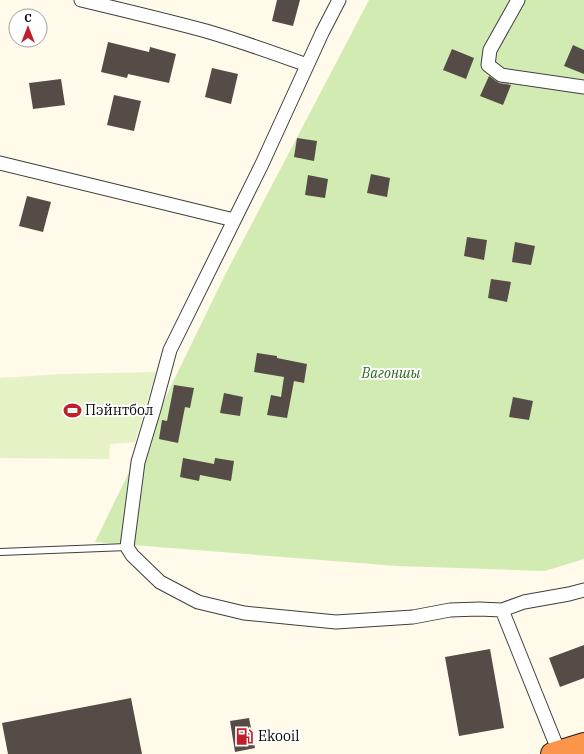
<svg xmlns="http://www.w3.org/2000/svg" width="584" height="754" viewBox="0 0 584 754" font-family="'IBM Plex Serif',serif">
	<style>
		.green { fill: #d2ebb2 }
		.pitch { fill: #e4f2c5 }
		.building { fill: #554c47 }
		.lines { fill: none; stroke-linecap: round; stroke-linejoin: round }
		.lane-casing { stroke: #3f3f3f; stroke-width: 8 }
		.street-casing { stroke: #3f3f3f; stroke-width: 15 }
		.highway-casing { stroke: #1d1d1d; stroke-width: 24 }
		.lane { stroke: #fff; stroke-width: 6 }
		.street { stroke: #fff; stroke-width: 13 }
		.highway { stroke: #fb954c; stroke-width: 22 }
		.labels { text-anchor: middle; stroke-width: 4; stroke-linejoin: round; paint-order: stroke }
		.park-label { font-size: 14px; font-style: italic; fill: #2c6619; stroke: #fff }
		.poi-label { font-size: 14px; fill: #0c0c0c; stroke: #fff; text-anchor: start }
	</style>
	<rect width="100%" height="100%" fill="#fffaea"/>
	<path class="green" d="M369,0H584V559L545,571L397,566L95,542L226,273Z"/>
	<path class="pitch" d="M156,372L135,442L110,444L109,459L0,458V378L63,374Z"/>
	<path class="building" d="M277,0H300L293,26L272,21Z
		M108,42L149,52L150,47L176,54L169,83L128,74L127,78L101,72Z
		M573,45L584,50V74L564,66Z
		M452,49L474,58L466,79L443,70Z
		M212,68L238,74L231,104L205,97Z
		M489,76L499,83L511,85L503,105L480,96Z
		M61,79L65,105L33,109L29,83Z
		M114,95L141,101L134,131L107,125Z
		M297,138L317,141L314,161L294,157Z
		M371,174L390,178L387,197L367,193Z
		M308,175L328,179L325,198L305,195Z
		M27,196L51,202L43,232L19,226Z
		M467,237L487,240L484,260L464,256Z
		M515,242L535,246L531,265L512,262Z
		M491,279L511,282L507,302L488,298Z
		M257,353L277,356V358L307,364L304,383L294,381L287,418L267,415L271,395L281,397L284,377L254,372Z
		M174,385L194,388L190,408L185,407L178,443L159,439L162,420L167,421Z
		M224,393L243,397L240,416L220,413Z
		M513,397L533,401L529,420L509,417Z
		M183,458L214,464L215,458L234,461L231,481L200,475L199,481L180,477Z
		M584,645V678L560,687L549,658Z
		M490,649L504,728L459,736L445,657Z
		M131,698L142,754H8L2,723Z
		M249,718L255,748L235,752L230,721Z"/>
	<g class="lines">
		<defs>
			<path id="lane" d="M0,552L127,547"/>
			<path id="street" d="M81,0C123,10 165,20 206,31C240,41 274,53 307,65
				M339,0L322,33L262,164L170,350L154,409L138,462L127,547L132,555L160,582L198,602L244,613L336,622L413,617L450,610L479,609L502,610L559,752
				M518,0L490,50L488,65L501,75L584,87
				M0,163L234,220
				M502,610L524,602L569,594L584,590"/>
			<path id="highway" d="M552,754L584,744"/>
		</defs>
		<use href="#lane" class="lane-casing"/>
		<use href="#street" class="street-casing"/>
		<use href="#highway" class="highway-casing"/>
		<use href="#lane" class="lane"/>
		<use href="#street" class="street"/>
		<use href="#highway" class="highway"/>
	</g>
	<defs>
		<symbol id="stadium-bare" viewBox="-9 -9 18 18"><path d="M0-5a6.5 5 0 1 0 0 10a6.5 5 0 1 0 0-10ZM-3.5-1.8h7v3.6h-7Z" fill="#c21e2c" stroke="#fff" stroke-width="2.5" paint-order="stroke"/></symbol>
		<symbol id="fuel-bare" viewBox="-9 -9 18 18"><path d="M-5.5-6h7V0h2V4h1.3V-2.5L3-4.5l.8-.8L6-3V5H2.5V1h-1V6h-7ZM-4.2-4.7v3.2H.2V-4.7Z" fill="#c21e2c" stroke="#fff" stroke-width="2.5" paint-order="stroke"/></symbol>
	</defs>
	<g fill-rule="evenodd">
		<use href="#stadium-bare" x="60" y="398" width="25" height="25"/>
		<use href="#fuel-bare" x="232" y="724" width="25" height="25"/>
	</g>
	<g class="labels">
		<g class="park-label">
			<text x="391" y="378">Вагоншы</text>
		</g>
		<g class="poi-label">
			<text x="85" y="415">Пэйнтбол</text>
			<text x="258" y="741">Ekooil</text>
		</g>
	</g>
	<g transform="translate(28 28)"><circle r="19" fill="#ffffff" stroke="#9e9e9e"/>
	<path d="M0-3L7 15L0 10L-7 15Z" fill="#c21e2c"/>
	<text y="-6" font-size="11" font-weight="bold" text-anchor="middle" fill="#0c0c0c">С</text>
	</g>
</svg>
